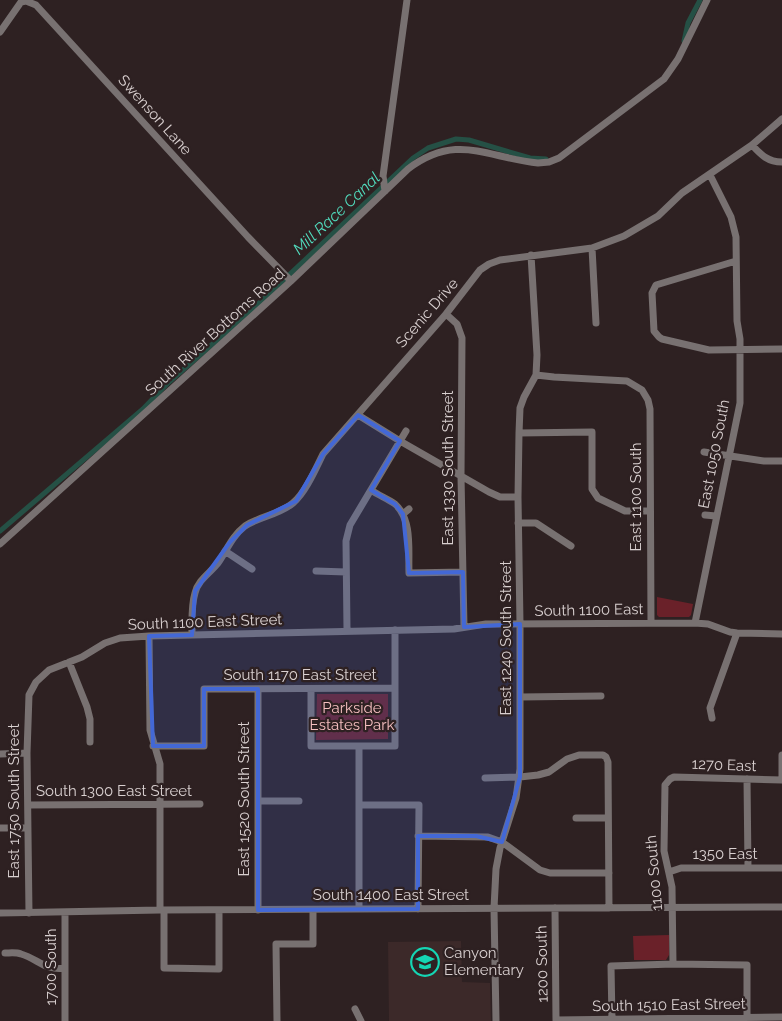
<svg xmlns="http://www.w3.org/2000/svg" width="782" height="1021" viewBox="0 0 782 1021" font-family="Raleway,sans-serif">
	<style>
		.built { fill: #3c2929 }
		.green { fill: #6a2129 }
		.lines { fill: none; stroke-linecap: round; stroke-linejoin: round }
		.canal { stroke: #255045; stroke-width: 5 }
		.minor { stroke: #787171; stroke-width: 7 }
		.marked { fill: #4368d6; fill-opacity: 0.2; stroke: #4368d6; stroke-width: 4; stroke-linejoin: round }
		.labels { text-anchor: middle; stroke-width: 4.5; stroke-linejoin: round; paint-order: stroke }
		.street-label { font-size: 15px; fill: #d9d0d0; stroke: #2e2122 }
		.park-label { font-size: 15px; fill: #f6bfc0; stroke: #2e2122 }
		.poi-label { font-size: 15px; fill: #d9d0d0; stroke: #2e2122; text-anchor: start }
		.water-label { font-size: 16px; font-style: italic; fill: #51dcbe; stroke: #2e2122 }
	</style>
	<rect width="100%" height="100%" fill="#2e2122"/>
	<path class="built" d="M461,941L462,982L490,983L491,1021H389L388,942Z"/>
	<path class="green" d="M657,597L693,604L691,615L689,617H659L657,615Z
		M317,694H388V739L316,740Z
		M669,935V955L666,960H634L633,936Z"/>
	<g class="lines">
		<path class="canal" d="M684,41L688,23L700,0
			M0,531L143,409L168,383L254,308L413,158L428,148L456,139L469,140L530,158L546,159"/>
		<path class="minor" d="M0,32L21,2L26,1L36,5L248,237L291,281
			M752,145C761,155 768,162 782,162
			M385,191L383,176L407,0
			M592,248L596,323
			M736,261L656,285L652,293L654,331L659,337L662,339L709,350L782,349
			M446,314L457,324L462,338L461,476L464,627
			M536,375L554,377L627,381L642,390L648,400L650,409L651,622
			M358,415L400,441L489,492L500,497H518
			M519,433L592,432V489L598,498L625,511H650
			M704,452L764,461H782
			M371,490C378,495 388,499 395,504C413,520 408,552 409,573L463,572
			M403,514L409,509
			M705,515L716,516
			M518,523H536L571,546
			M0,544L291,281L408,169C457,132 487,158 538,163L549,162L559,158L664,79L678,59L707,0
			M225,551L252,569
			M316,571L346,572
			M695,623L740,403V339L737,321L736,237L731,217L710,175
			M347,630L346,541L350,525L406,431
			M192,635C192,621 191,606 195,593C198,580 210,573 218,563C227,550 232,536 245,526C260,516 279,515 293,503C306,492 316,468 323,454L446,314L480,270L489,264L500,260L592,248L624,236L658,216L682,193L752,145L782,119
			M149,636L150,730L160,764V910
			M69,662L87,707L90,719V742
			M258,689V910
			M311,689V746H395V630
			M520,697L601,696
			M712,718L710,708L737,633
			M153,746H204V689L395,688
			M359,746V909
			M0,754L27,753
			M485,778L520,777L538,775L549,772L567,759L579,755H603L606,757L608,762L609,908
			M747,779L748,868
			M258,801H299
			M28,805L200,804
			M359,805H419L418,909
			M576,818H608
			M0,828H28
			M418,836L488,837L502,842L540,870L550,873H609
			M669,872L681,868H782
			M555,908L556,1020L782,1017
			M164,910V968L219,969V910
			M0,913L160,910L782,907
			M29,913L27,753L29,695L36,682L49,670L82,657L105,643L120,638L149,636L454,629L486,624L695,623L708,624L730,632L737,633L782,634
			M5,953C10,953 16,952 21,954C38,959 45,971 65,968
			M673,964L672,887L664,851L665,785L670,779L674,777L782,780V755
			M355,1009L361,1021
			M612,1020L611,966L673,964L747,965V1017
			M65,1021V913
			M277,1021L276,944H313V910
			M496,1021L494,908L496,869L500,848L516,798L520,769V624L518,497L519,433L520,408L524,397L536,375L537,355L531,255"/>
	</g>
	<path class="marked" d="M358,415L400,441L371,490L395,504L403,514L409,573L463,572L464,627L520,624V777L502,842L476,836H418V909L258,910V689H204V746H153L149,636L192,635L195,591L230,542L247,525L296,501L323,454Z"/>
	<defs>
		<symbol id="school-ring" viewBox="-11 -11 22 22"><circle r="9.5" fill="#2e2122" stroke="#15d5b3" stroke-width="1.5"/><path d="M0-5L7-2L0 1L-7-2ZM-4 1L0 2.5L4 1V4Q0 6-4 4Z" fill="#15d5b3"/></symbol>
	</defs>
	<g fill-rule="evenodd">
		<use href="#school-ring" x="409" y="946" width="32" height="32"/>
	</g>
	<g class="labels">
		<g class="street-label">
			<text transform="translate(155 115) rotate(48)" y="5">Swenson Lane</text>
			<text transform="translate(427 313) rotate(-49)" y="5">Scenic Drive</text>
			<text transform="translate(215 332) rotate(-42)" y="5">South River Bottoms Road</text>
			<text transform="translate(714 454) rotate(-79)" y="5">East 1050 South</text>
			<text transform="translate(448 468) rotate(-90)" y="5">East 1330 South Street</text>
			<text transform="translate(636 497) rotate(-90)" y="5">East 1100 South</text>
			<text transform="translate(589 610) rotate(-1)" y="5">South 1100 East</text>
			<text transform="translate(205 622) rotate(-2)" y="5">South 1100 East Street</text>
			<text transform="translate(506 638) rotate(-90)" y="5">East 1240 South Street</text>
			<text x="300" y="680">South 1170 East Street</text>
			<text transform="translate(724 765) rotate(2)" y="5">1270 East</text>
			<text x="114" y="796">South 1300 East Street</text>
			<text transform="translate(244 799) rotate(-90)" y="5">East 1520 South Street</text>
			<text transform="translate(14 801) rotate(-90)" y="5">East 1750 South Street</text>
			<text x="725" y="859">1350 East</text>
			<text transform="translate(654 873) rotate(-95)" y="5">1100 South</text>
			<text x="391" y="900">South 1400 East Street</text>
			<text transform="translate(542 964) rotate(-91)" y="5">1200 South</text>
			<text transform="translate(51 967) rotate(-90)" y="5">1700 South</text>
			<text transform="translate(669 1005) rotate(-1)" y="5">South 1510 East Street</text>
		</g>
		<g class="park-label">
			<text x="352" y="713">Parkside<tspan x="352" dy="17">Estates Park</tspan></text>
		</g>
		<g class="poi-label">
			<text x="444" y="958">Canyon<tspan x="444" dy="17">Elementary</tspan></text>
		</g>
		<g class="water-label">
			<text transform="translate(336 213) rotate(-43)" y="6">Mill Race Canal</text>
		</g>
	</g>
</svg>
